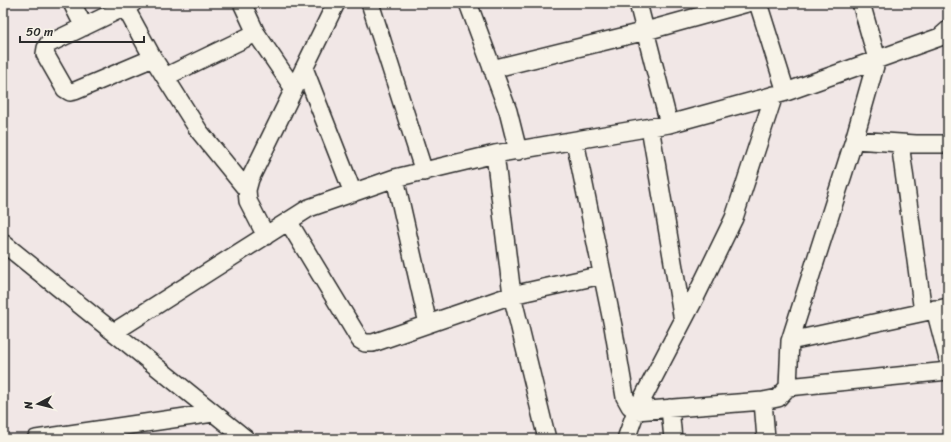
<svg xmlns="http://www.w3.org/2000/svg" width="951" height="442" viewBox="0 0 951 442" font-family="Sriracha,sans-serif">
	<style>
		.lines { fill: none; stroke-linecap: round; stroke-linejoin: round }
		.minor-casing { stroke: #2b2b2b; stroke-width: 20 }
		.minor { stroke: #f7f3e8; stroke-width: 17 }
	</style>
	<rect width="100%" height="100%" fill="#f1e7e6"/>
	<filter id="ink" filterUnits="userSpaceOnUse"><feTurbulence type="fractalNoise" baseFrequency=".025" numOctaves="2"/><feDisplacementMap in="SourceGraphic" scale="8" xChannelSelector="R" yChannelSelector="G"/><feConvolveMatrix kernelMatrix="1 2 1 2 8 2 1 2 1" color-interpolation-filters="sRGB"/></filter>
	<g filter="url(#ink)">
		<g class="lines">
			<defs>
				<path id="minor" d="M72,3L84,27
					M133,3L48,44L46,48L45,54L65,89L70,92L75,91L153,58
					M242,3L256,33L294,89
					M370,3L424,172
					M468,3L508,111L518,151
					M638,3L669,124
					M758,3L786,92
					M125,7L153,58L199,131L247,190
					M304,68L353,193
					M492,69L646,31L747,3
					M165,77L256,33
					M650,127L683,321
					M854,140L916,144H948
					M575,141L613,326L625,397L630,406L636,411L763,401L778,398L788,387L790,341L854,140L877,59L861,3
					M900,143L923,312
					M495,154L512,295L547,439
					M395,178L428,324
					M288,221L360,340L365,343H373L512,295L602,275
					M266,236L248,201L247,190L250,179L336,3
					M3,243L246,439
					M935,309L948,359
					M114,332L309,208L395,178L495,154L669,124L786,92L940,37L948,30
					M790,341L948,307
					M788,387L948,371
					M763,401L766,439
					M670,408L673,439
					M36,439L213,413
					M626,439L636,411L696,296L734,218L774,95"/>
			</defs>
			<use href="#minor" class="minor-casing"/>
			<use href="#minor" class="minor"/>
		</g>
	</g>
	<rect width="951" height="442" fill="none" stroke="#f7f3e8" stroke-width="16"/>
	<rect x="8" y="8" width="935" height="426" fill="none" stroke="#2b2b2b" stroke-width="1.5" filter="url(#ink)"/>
	<g transform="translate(38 404) rotate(263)" stroke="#f7f3e8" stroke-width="3" paint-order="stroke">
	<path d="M0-3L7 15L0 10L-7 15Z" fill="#2b2b2b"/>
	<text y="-6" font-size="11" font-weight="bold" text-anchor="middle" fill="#2b2b2b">N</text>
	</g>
	<path d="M20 36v6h124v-6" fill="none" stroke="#2b2b2b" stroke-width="2"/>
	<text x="26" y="36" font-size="12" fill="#2b2b2b" stroke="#f7f3e8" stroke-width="3" paint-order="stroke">50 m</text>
</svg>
